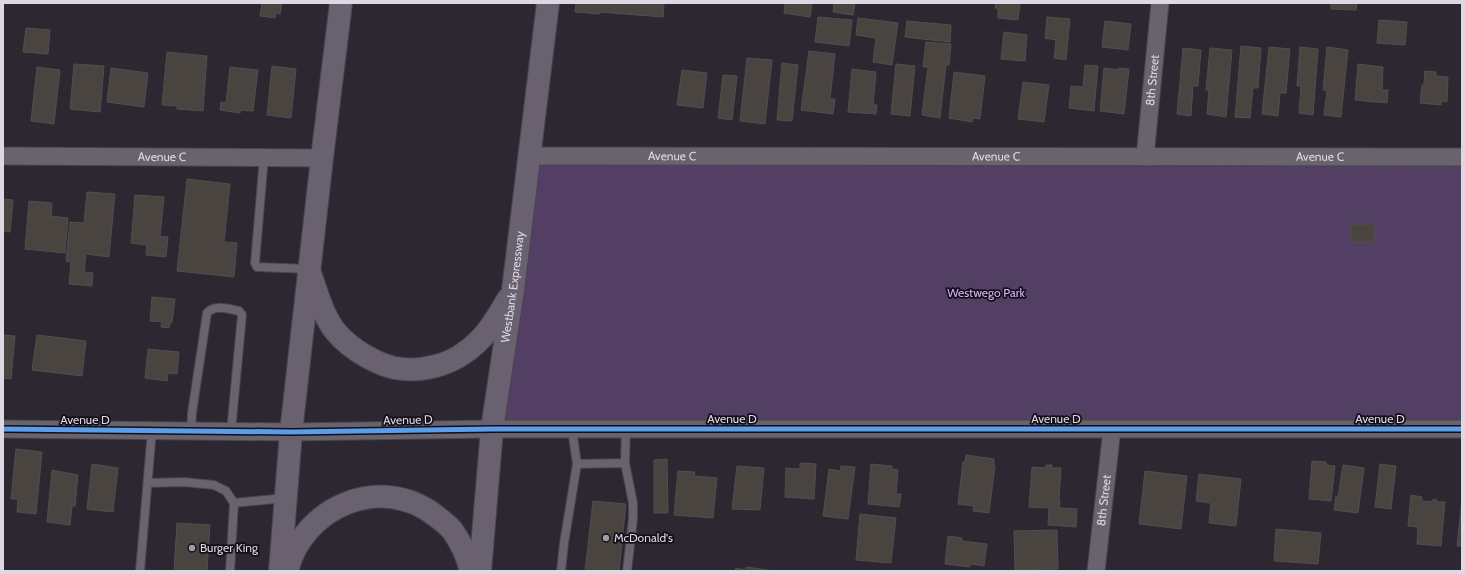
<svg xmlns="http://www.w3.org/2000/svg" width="1465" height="574" viewBox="0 0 1465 574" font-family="Cabin,sans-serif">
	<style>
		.green { fill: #523f63 }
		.building { fill: #4a4441; stroke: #524d4f }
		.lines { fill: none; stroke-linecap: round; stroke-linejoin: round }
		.service-casing { stroke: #4a454d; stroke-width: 10 }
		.minor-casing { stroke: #4a454d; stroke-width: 19 }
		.trunk-casing { stroke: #4a454d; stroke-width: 24 }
		.service { stroke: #68636c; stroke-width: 8 }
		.minor { stroke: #68636c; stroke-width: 17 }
		.trunk { stroke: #6a6170; stroke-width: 22 }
		.cycleway-casing { stroke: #130e17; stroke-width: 8 }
		.cycleway { stroke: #5a9eea; stroke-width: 5 }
		.poi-dot { fill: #a09aa6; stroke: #130e17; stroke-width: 1.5 }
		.labels { text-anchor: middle; stroke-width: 3.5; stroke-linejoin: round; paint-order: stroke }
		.street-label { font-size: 12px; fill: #ded8e4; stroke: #130e17 }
		.park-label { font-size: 12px; fill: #d7b3f9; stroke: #130e17 }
		.poi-label { font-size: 12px; fill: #ded8e4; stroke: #130e17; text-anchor: start }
	</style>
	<rect width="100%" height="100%" fill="#2d2732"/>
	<path class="green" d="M530,156L1462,157V429H492Z"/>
	<path class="building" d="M262,3H282L280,14L276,13L275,18L260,16Z
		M576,3H664L663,17L599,12V14L575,12Z
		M785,3H812L810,17L784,13Z
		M834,3H855L853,15L833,12Z
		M996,3H1020L1018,20L998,18V8H995Z
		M1331,3H1357L1356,10L1331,9Z
		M818,17L852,20L849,46L815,42Z
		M1047,17L1070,19L1066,60L1054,58L1056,40L1045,38Z
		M858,18L898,23L892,65L873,62L876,38L856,35Z
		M1379,20L1407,22L1405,45L1377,43Z
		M907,21L951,25L950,42L905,37Z
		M1105,21L1131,24L1128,50L1102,47Z
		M26,28L50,30L48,54L23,52Z
		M1004,32L1027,35L1025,61L1001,59Z
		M926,42L951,44L949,65H946L940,118L922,115L928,67H923Z
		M1241,46L1261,48L1258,88H1253L1250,118L1235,117Z
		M1269,47L1290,49L1286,93H1280L1278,116L1262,114Z
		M1300,47L1318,49L1313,115L1299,113L1301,86H1297Z
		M1327,47L1348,50L1341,117L1324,115L1327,91L1323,90Z
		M1183,48L1201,50L1198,86H1193L1191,116L1177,114Z
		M1210,48L1232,50L1226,117L1207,114L1209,90H1206Z
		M809,51L835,54L830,99H835L833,114L801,110Z
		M167,52L207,56L203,111L177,109V106L162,105Z
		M747,58L772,60L765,124L740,121Z
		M782,63L798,65L792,121L777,120Z
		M74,64L104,66L100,112L70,109Z
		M896,64L915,66L910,116L891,114Z
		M1358,64L1383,67L1382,90H1388L1387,103L1355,100Z
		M1085,65L1098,66L1094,111L1069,108L1071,86L1083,87Z
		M272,66L296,69L291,118L267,115Z
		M37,67L60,70L54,124L31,121Z
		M230,67L258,70L253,111L241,110L240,113L220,110L221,102L226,103Z
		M111,68L148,73L144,107L107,102Z
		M1104,68L1119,70V68L1129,69L1124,114L1100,111Z
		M852,69L876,72L873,105H877L876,114L848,112Z
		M682,70L707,73L703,108L677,105Z
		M1425,71L1436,72V76L1448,77L1447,102L1441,101V105L1420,103L1422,85L1424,84Z
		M954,72L985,76L980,119L973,118L972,122L949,118Z
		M723,75L737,76L732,120L718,118Z
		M1023,82L1049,85L1044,122L1018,119Z
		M187,179L230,184L224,242L237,243L234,277L177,271Z
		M87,192L115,194L109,257L86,254L84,272L93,273L92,286L69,284L71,262L66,261L70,222L84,223Z
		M135,195L164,197L160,236L168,237L166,257L146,255L147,245L131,243Z
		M3,199L13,200L10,232L3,231Z
		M29,201L52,203L51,216L68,218L65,253L25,249Z
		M1351,224H1374V242H1351Z
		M152,297L175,299L172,323H170L169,328L161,327L162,322L150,321Z
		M3,335L15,336L11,379L3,378Z
		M37,335L86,341L82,376L32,370Z
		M148,349L179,352L177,374L168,373L167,381L145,378Z
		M16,449L42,452L36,514L17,512L18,499H11Z
		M966,455L994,459V466H995L989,513L973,511L974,506L958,504L963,462H965Z
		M667,459L668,513H654V460Z
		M1312,461L1326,462V465L1335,466L1331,501L1309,499Z
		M800,463L816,464L814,499L785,497L786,468L800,469Z
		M92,464L118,468L113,512L87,509Z
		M871,464L892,466V469L898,470L896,494H901L899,507L868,504Z
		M1380,464L1396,466L1391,509L1375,507Z
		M1046,465H1052V468H1061L1059,500L1060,502L1059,508L1077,509L1076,527L1048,525L1049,508L1029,507L1032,467L1046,468Z
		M1343,465L1364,468L1358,513L1334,510L1336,496L1338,497Z
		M737,466L764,468L760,510L732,509Z
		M841,466L855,467L848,519L823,516L829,469L840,471Z
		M52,470L78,475L75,506H72L70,525L47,522Z
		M678,471L695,472L694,476L717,478L713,518L674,515Z
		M1145,471L1187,476L1181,529L1139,524Z
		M1199,474L1241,479L1236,526L1209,523L1211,503L1196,501Z
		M1411,495L1422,497V501L1433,502V499L1437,500V502H1445L1441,546L1417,544L1418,527L1408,526Z
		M1462,499V546H1457Z
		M593,501L626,504L619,571H585Z
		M860,514L896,518L891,563L856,560Z
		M177,523L210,525L207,571H174Z
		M1276,529L1321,533L1318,564L1274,561Z
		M1057,530L1058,569L1015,570L1014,531Z
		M948,536L962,538V541L987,544L984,566L970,564V567L945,564Z
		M746,567L775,571H735L736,568L746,570Z"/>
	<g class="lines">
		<defs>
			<path id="service" d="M264,157L255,263L257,267L309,269
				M626,429L625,463L633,503V519L627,571
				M191,431L192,413L207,313C215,304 229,309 239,311L242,315L231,431
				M577,464L625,463
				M148,483L184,482L214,485L226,491L234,503L230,571
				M234,503L285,498
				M140,571L152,430
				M561,571L564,543L577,464L572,429"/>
			<g id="minor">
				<path id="s1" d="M3,156L322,158"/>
				<path id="s2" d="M530,156L1462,157"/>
				<path id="s3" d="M1145,157L1160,3"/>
				<path d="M3,429L291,432L492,429H1462"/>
				<path id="s4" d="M1096,571L1112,429"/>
			</g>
			<g id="trunk">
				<path d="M311,276C318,295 323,316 336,332C350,349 381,368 403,369C423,371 448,365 464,353C485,339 495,321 508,299"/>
				<path d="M280,571L291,432L322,158L341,3"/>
				<path d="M287,571C303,506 382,473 436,516C441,520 448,525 452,530C461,542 467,556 471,571"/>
				<path id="s5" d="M480,571L492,429L513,290L548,3"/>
			</g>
		</defs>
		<use href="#service" class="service-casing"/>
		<use href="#minor" class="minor-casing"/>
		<use href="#trunk" class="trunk-casing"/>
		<use href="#service" class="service"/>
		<use href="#minor" class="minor"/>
		<use href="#trunk" class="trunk"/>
		<defs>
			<path id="cycleway" d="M3,429L291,432L492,429H1462"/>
		</defs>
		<use href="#cycleway" class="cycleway-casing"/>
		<use href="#cycleway" class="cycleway"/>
	</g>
	<g class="poi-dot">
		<circle cx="606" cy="538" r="4"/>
		<circle cx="192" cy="548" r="4"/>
	</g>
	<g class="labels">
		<g class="street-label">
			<text dy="4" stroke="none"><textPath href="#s3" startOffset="77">8th Street</textPath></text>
			<text dy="4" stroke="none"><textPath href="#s1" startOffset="159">Avenue C</textPath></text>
			<text dy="4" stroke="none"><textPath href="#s2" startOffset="142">Avenue C</textPath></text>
			<text dy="4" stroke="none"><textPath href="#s2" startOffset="466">Avenue C</textPath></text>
			<text dy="4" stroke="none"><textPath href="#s2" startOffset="790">Avenue C</textPath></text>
			<text dy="4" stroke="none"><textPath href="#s5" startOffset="286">Westbank Expressway</textPath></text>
			<text x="732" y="423">Avenue D</text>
			<text x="1056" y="423">Avenue D</text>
			<text x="1380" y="423">Avenue D</text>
			<text x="85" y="424">Avenue D</text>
			<text transform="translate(408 420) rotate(-1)" y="4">Avenue D</text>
			<text dy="4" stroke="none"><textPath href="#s4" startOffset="71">8th Street</textPath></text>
		</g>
		<g class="park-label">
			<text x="986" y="297">Westwego Park</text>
		</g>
		<g class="poi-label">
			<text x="614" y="542">McDonald's</text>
			<text x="200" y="552">Burger King</text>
		</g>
	</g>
	<rect width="1465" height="574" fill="none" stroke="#ded8e4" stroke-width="8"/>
</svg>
